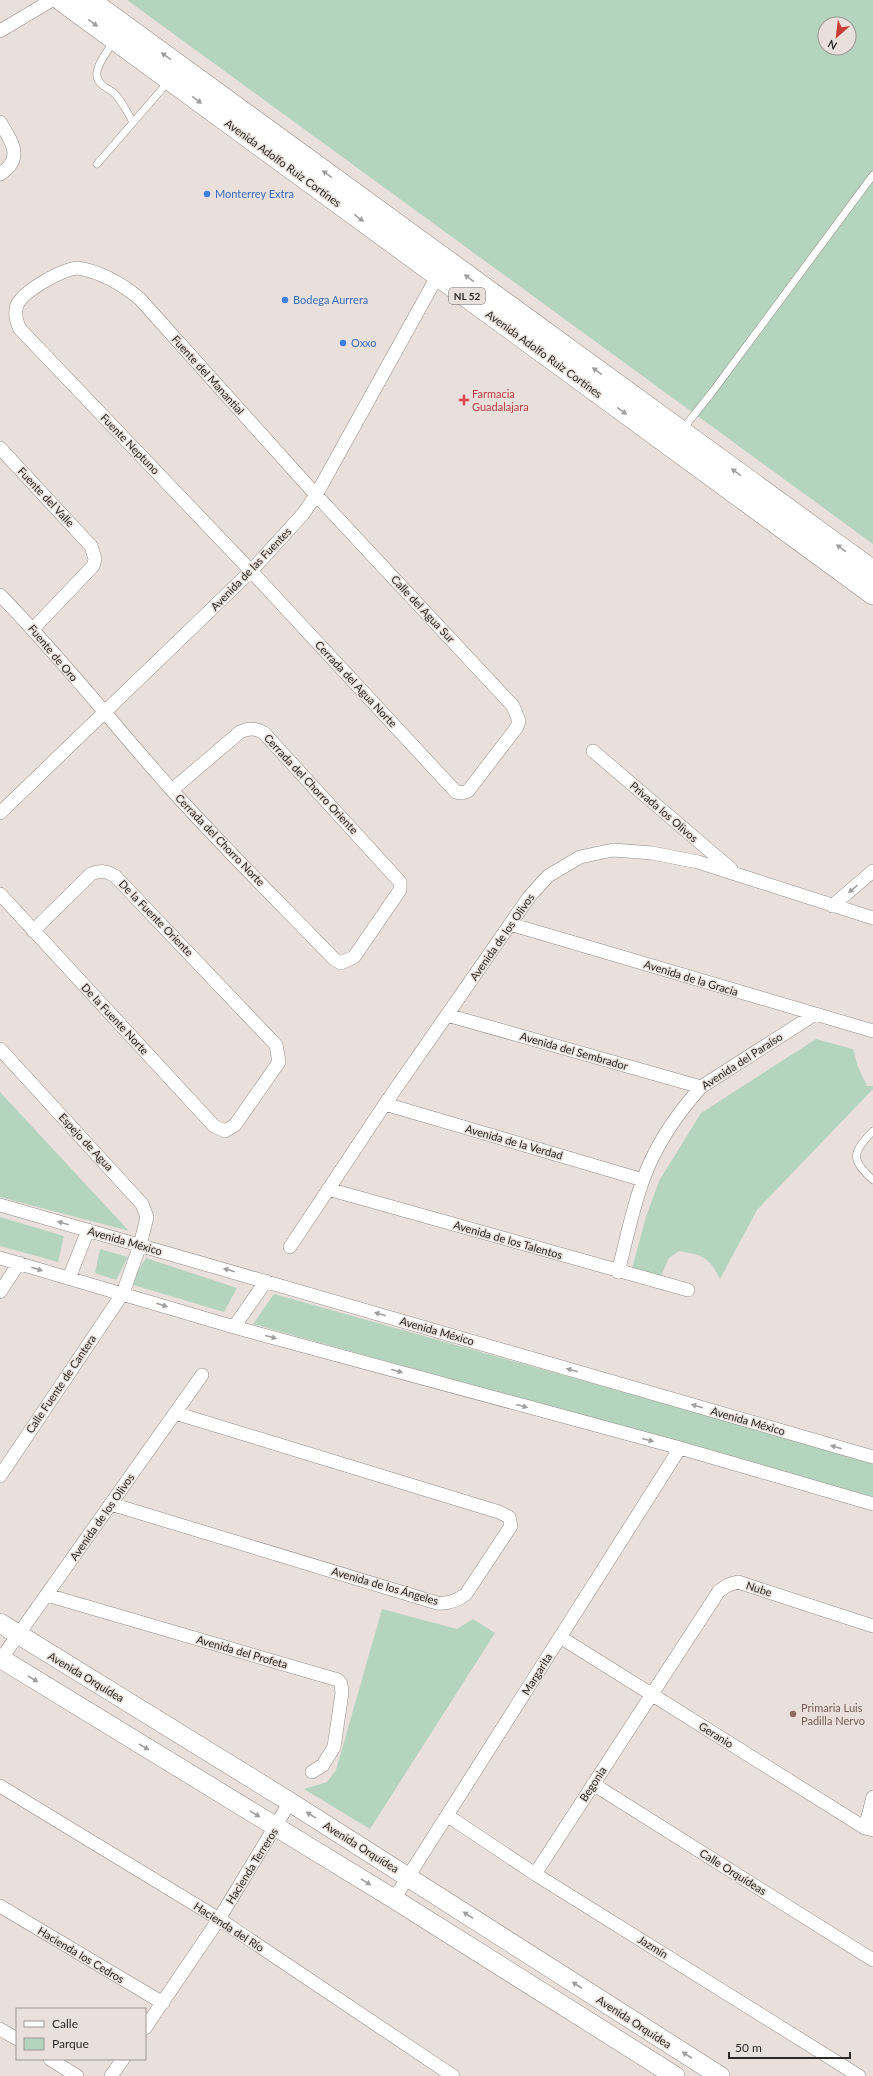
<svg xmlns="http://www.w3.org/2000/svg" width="873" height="2076" viewBox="0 0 873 2076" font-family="Lato,sans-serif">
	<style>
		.green { fill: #b5d4be; fill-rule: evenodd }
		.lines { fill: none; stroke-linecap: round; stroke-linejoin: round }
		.lane-casing { stroke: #938a87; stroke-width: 8 }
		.street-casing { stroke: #938a87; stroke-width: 14 }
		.secondary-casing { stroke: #938a87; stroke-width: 20 }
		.primary-casing { stroke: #938a87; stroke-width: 22 }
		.lane { stroke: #fff; stroke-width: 7 }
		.street { stroke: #fff; stroke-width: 13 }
		.secondary { stroke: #fff; stroke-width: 19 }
		.primary { stroke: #fff; stroke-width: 21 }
		.oneway { fill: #a09e9e }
		.shop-dot { fill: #3f7fe0; stroke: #e9e0db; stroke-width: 1.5 }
		.health-dot { fill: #e0444e; stroke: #e9e0db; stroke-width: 1.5 }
		.education-dot { fill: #8d6e63; stroke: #e9e0db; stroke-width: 1.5 }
		.labels { text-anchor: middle; stroke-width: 3; stroke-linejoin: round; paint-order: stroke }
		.shield { fill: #e9e0db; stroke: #655f5d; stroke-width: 1 }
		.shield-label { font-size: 10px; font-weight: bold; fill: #2c2827 }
		.street-label { font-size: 11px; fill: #2c2827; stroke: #e9e0db }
		.shop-label { font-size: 11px; fill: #366cbe; stroke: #e9e0db; text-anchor: start }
		.health-label { font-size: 11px; fill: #be3a42; stroke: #e9e0db; text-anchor: start }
		.education-label { font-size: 11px; fill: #785e54; stroke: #e9e0db; text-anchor: start }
	</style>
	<rect width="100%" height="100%" fill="#e9e0db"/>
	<path class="green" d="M127,0H873V544ZM825,24H849V48H825Z
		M816,1039L853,1049L858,1067L867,1086H873V1089L757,1210L720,1279C709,1257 703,1255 679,1251L669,1258L661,1276L631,1272L646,1217L659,1181L701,1113Z
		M0,1092L129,1231L0,1197Z
		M0,1217L64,1236L58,1262L0,1246Z
		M100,1249L128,1257L116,1280L95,1273Z
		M146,1258L237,1288L224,1312L130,1284Z
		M274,1294L873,1462V1497L253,1324Z
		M382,1609L457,1629L473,1619L495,1633L370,1829L304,1789L327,1782L336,1770Z"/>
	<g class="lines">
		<defs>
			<path id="lane" d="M115,40C109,49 95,66 97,76C98,85 108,88 114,93C122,101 127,112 133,122
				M97,164L169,81
				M682,430L713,391L873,175
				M873,1131C852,1153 850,1159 873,1180"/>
			<path id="street" d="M0,31L52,0
				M0,122C11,141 25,158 0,174
				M78,268C102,272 122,284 140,299L316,495L513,706L519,721L517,727L468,791L462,793L456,792L251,571L20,329C16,321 14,314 17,305C24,290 63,269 78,268Z
				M0,448L91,546L95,559L93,566L33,629
				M0,595C60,656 113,724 170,788C223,847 279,902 334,959L341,963L354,957L400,890V882L264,733C255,728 250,728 240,732L172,790
				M593,751L731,869
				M0,813L251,571L303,514L316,495L438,275
				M0,894L214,1126L225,1131L235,1125L279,1062L276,1045L115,876C106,871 101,870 91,874L33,931
				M832,906L873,871
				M510,924L873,1031
				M447,1015L701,1087
				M0,1049L142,1204L147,1217L140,1245L123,1293L0,1476
				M385,1104L643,1180
				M328,1189L688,1290
				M0,1205L873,1457
				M290,1247L385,1104L529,897L548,876L580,857L613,850L652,853L698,862L873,918
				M0,1258L234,1327L680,1448L873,1504
				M618,1272C626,1242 632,1210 643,1180C655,1146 677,1114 701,1087L815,1014
				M69,1278L88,1230
				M0,1292L19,1263
				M234,1327L266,1281
				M111,1504L437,1603C449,1604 457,1601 466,1594L511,1526L509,1517L499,1512L175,1413
				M47,1595L338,1680L341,1684L342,1693L334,1747L323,1765L312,1772
				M560,1637L865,1828L873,1830
				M1,1659L202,1375
				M593,1784L873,1960
				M0,1786L219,1919L453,2076
				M448,1816L535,1874L859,2076
				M865,1828L873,1797
				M535,1874L719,1591L728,1585L738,1582L873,1626
				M394,1899L680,1448
				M0,1906L163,2003
				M145,2028L219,1919L290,1802
				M0,2029L17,2039
				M50,2059L77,2076
				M111,2076L123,2059"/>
			<path id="secondary" d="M0,1623L290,1802L720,2076
				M0,1658L394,1899L675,2076"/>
			<path id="primary" d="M61,0L873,594
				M89,0L873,571"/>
		</defs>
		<use href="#lane" class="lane-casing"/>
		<use href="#street" class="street-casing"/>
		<use href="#secondary" class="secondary-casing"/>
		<use href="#primary" class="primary-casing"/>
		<use href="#lane" class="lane"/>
		<use href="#street" class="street"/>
		<use href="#secondary" class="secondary"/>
		<use href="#primary" class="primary"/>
	</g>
	<defs><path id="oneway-solid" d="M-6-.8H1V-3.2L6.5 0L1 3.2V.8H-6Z"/></defs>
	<g class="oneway">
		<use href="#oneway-solid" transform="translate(93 23) rotate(36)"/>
		<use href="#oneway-solid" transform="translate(166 56) rotate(-144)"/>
		<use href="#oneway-solid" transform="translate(197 100) rotate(36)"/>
		<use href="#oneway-solid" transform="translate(327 174) rotate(-144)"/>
		<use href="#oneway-solid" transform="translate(359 218) rotate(36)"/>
		<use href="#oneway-solid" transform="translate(469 278) rotate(-144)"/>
		<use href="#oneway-solid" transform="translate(597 371) rotate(-144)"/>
		<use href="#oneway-solid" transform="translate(622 411) rotate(36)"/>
		<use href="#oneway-solid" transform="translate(736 472) rotate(-144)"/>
		<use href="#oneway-solid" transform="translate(841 548) rotate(-144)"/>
		<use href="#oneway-solid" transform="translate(853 889) rotate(141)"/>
		<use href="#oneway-solid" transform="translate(63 1223) rotate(-164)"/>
		<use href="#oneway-solid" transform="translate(37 1269) rotate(17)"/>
		<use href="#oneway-solid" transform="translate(229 1270) rotate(-164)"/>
		<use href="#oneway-solid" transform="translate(162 1305) rotate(17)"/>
		<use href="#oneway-solid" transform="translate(380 1314) rotate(-164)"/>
		<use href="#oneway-solid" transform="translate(271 1337) rotate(15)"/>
		<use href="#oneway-solid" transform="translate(572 1370) rotate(-164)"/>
		<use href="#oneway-solid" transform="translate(397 1371) rotate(15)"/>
		<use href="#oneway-solid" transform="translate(522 1406) rotate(15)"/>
		<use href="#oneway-solid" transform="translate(697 1406) rotate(-164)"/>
		<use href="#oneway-solid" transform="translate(648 1440) rotate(15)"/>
		<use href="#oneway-solid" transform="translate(836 1447) rotate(-164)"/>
		<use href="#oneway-solid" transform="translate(33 1679) rotate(31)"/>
		<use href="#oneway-solid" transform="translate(144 1747) rotate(31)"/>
		<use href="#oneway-solid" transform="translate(255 1814) rotate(31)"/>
		<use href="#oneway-solid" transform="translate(311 1815) rotate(-148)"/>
		<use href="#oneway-solid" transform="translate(366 1882) rotate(32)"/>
		<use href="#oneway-solid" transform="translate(468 1915) rotate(-147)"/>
		<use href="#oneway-solid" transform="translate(577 1985) rotate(-147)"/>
		<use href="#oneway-solid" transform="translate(687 2055) rotate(-147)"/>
	</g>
	<g class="shop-dot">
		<circle cx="207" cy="194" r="4"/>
		<circle cx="285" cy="300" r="4"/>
		<circle cx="343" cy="343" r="4"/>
	</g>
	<path class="health-dot" d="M462 394h4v4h4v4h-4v4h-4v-4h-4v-4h4z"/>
	<circle class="education-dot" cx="793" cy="1714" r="4"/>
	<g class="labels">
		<rect class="shield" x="449" y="288" width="36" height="16" rx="3"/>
		<g class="shield-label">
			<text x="467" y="300">NL 52</text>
		</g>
		<g class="street-label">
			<text transform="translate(283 163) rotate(36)" y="4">Avenida Adolfo Ruiz Cortínes</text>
			<text transform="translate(544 354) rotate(36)" y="4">Avenida Adolfo Ruiz Cortínes</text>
			<text transform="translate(208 375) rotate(48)" y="4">Fuente del Manantial</text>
			<text transform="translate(130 444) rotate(46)" y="4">Fuente Neptuno</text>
			<text transform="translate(46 497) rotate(47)" y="4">Fuente del Valle</text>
			<text transform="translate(251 569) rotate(-46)" y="4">Avenida de las Fuentes</text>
			<text transform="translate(423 609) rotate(47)" y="4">Calle del Agua Sur</text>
			<text transform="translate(53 653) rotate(50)" y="4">Fuente de Oro</text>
			<text transform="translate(356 684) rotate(47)" y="4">Cerrada del Agua Norte</text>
			<text transform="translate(311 784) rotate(47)" y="4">Cerrada del Chorro Oriente</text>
			<text transform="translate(664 812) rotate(41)" y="4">Privada los Olivos</text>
			<text transform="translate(220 840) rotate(46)" y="4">Cerrada del Chorro Norte</text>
			<text transform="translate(156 918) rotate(46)" y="4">De la Fuente Oriente</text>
			<text transform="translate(502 937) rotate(-55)" y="4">Avenida de los Olivos</text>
			<text transform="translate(691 978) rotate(17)" y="4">Avenida de la Gracia</text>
			<text transform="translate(115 1019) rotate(47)" y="4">De la Fuente Norte</text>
			<text transform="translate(574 1051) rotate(16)" y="4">Avenida del Sembrador</text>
			<text transform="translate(742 1061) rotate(-33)" y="4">Avenida del Paraíso</text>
			<text transform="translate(86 1142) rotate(47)" y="4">Espejo de Agua</text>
			<text transform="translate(514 1142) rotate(16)" y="4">Avenida de la Verdad</text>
			<text transform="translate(508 1240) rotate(16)" y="4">Avenida de los Talentos</text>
			<text transform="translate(125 1241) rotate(16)" y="4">Avenida México</text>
			<text transform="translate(437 1331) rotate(16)" y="4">Avenida México</text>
			<text transform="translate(61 1384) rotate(-56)" y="4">Calle Fuente de Cantera</text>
			<text transform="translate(748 1421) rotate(16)" y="4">Avenida México</text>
			<text transform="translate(102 1517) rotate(-55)" y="4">Avenida de los Olivos</text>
			<text transform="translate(385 1586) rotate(16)" y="4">Avenida de los Ángeles</text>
			<text transform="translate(759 1589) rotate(18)" y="4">Nube</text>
			<text transform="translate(242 1652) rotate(16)" y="4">Avenida del Profeta</text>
			<text transform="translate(537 1674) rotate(-58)" y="4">Margarita</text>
			<text transform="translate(86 1677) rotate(31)" y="4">Avenida Orquídea</text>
			<text transform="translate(716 1735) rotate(32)" y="4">Geranio</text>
			<text transform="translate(593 1784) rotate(-57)" y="4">Begonia</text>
			<text transform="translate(361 1847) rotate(32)" y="4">Avenida Orquídea</text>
			<text transform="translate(252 1866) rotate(-58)" y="4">Hacienda Terreros</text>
			<text transform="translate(733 1872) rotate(32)" y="4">Calle Orquídeas</text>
			<text transform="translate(229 1927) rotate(33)" y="4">Hacienda del Río</text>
			<text transform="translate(653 1947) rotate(32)" y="4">Jazmín</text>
			<text transform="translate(81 1955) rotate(31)" y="4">Hacienda los Cedros</text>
			<text transform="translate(634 2022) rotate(33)" y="4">Avenida Orquídea</text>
		</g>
		<g class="shop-label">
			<text x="215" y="198">Monterrey Extra</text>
			<text x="293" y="304">Bodega Aurrera</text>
			<text x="351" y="347">Oxxo</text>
		</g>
		<g class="health-label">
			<text x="472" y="398">Farmacia<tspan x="472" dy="13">Guadalajara</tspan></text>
		</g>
		<g class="education-label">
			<text x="801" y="1712">Primaria Luis<tspan x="801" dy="13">Padilla Nervo</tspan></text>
		</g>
	</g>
	<rect x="16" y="2008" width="130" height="52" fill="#e9e0db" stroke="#9d9693"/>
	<rect x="24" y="2021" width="20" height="6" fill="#ffffff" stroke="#9d9693"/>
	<text x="52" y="2028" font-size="12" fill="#2c2827">Calle</text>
	<rect x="24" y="2038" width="20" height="12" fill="#b5d4be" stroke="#9d9693"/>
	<text x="52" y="2048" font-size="12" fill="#2c2827">Parque</text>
	<g transform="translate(837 36) rotate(208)"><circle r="19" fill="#e9e0db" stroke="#9d9693"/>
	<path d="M0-3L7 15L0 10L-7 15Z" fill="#ca3d34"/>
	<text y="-6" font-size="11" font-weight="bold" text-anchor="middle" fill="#2c2827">N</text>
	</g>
	<path d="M729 2052v6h121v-6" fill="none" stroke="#2c2827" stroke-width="2"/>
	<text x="735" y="2052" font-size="12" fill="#2c2827" stroke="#e9e0db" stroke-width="3" paint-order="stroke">50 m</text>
</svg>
